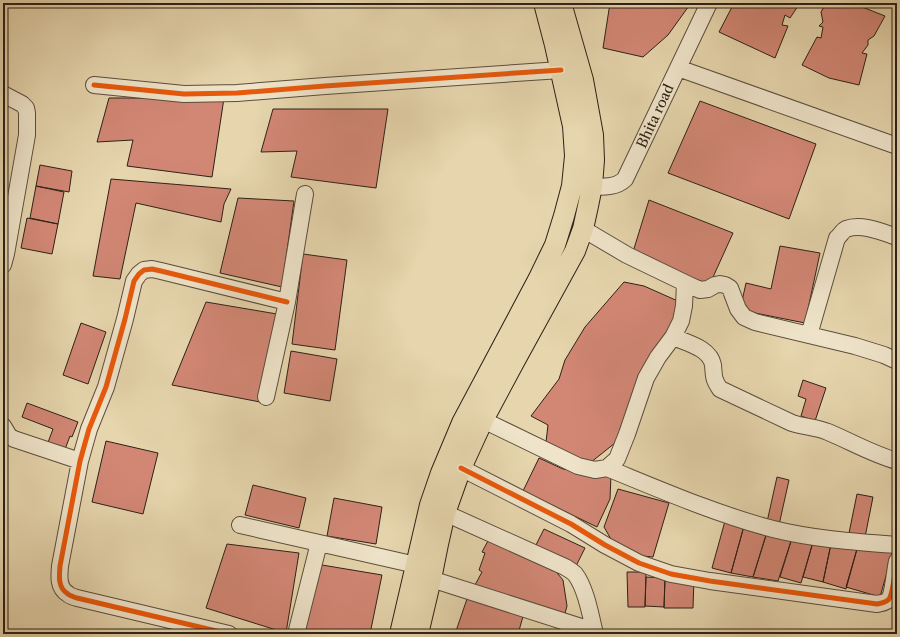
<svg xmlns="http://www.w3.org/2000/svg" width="900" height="637" viewBox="0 0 900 637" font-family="'Libre Caslon Text',serif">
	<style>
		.building { fill: #d28775; stroke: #2d2116 }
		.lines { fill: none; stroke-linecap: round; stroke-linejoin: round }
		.minor-casing { stroke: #5b4e3c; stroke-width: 18 }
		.major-casing { stroke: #2d2116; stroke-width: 22 }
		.minor { stroke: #efe4ca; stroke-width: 16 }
		.major { stroke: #e6d5ad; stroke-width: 20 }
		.cycleway-casing { stroke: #efe4ca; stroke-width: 8 }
		.cycleway { stroke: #e8590c; stroke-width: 5 }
		.labels { text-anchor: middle; stroke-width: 3; stroke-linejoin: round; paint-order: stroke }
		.street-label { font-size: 14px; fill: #2d2116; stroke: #efe4ca }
	</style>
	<rect width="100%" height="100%" fill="#e6d5ad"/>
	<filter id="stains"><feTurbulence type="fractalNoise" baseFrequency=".005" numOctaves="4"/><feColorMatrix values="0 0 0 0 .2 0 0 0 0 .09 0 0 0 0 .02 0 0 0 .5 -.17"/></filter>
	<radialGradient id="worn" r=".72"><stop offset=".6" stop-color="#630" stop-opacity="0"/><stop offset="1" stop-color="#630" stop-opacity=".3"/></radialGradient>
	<path class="building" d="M610,3H691L668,35L643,57L603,48Z
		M741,3H800L790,18L785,15L782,25L788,26L775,58L719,32L732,7L738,6Z
		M826,3H852L885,16L874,36L868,40V45L862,53L867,54L859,85L829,78L802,65L817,37L821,38L823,27L819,26L823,22L821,12Z
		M109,98H224L212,177L127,166L133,140L97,142Z
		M700,101L816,144L789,219L668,173Z
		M273,109H388L376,188L291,177L297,151L261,152Z
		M40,165L72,171L69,192L36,186Z
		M111,179L231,189L224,204L221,222L136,203L120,279L93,276Z
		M36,186L64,192L58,224L30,218Z
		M238,198L294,201L282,287L220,273Z
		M649,200L733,233L709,286L632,255Z
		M27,218L58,224L52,254L21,248Z
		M780,246L820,253L805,323L740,310L746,283L771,289Z
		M303,254L347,260L335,350L292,344Z
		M624,282L644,286L680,302L668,338L620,439L590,463L546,442L548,425L531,416L559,379L565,360L585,327Z
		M206,302L277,314L260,402L172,385Z
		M81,323L106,332L88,384L63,375Z
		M291,351L337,359L330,401L284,393Z
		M803,380L826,388L815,421L801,416L806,399L798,396Z
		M27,403L78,422L72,437L70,436L64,452L47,445L53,429L22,417Z
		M106,441L158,453L143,514L92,502Z
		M539,458L563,469L611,475L610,499L597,527L523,491Z
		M777,477L789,480L779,525L767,522Z
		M253,485L306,498L299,528L245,515Z
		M618,489L669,503L653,557L632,555L612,541L604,527Z
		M857,494L873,497L865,537L849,533Z
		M334,498L382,507L376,544L327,536Z
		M725,521L744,526L731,573L712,568Z
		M744,526L767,532L753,577L731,573Z
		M544,529L585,548L575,568L534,549Z
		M767,532L792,538L778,581L753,577Z
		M792,538L813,542L801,583L780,577Z
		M489,539L552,567L563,580L567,606L564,617L475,585L482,572L479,570L485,553L482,552Z
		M813,542L831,544L823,582L803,577Z
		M227,544L299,553L286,633L206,608Z
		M831,544L857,549L846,589L823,582Z
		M857,549L893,551L880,597L846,587Z
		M322,565L382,575L370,634H302Z
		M627,572H646L645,607H628Z
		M646,577L665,578L664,607L645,606Z
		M665,578L694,579L693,608H664Z
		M468,596L524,613L518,634H466L456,631Z"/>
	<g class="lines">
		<defs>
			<path id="minor" d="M678,68L897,146
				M94,85L184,94L237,93L325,86L561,70
				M3,94L22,104L26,108L27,113V135L6,254L3,265
				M581,186C596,186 614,190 625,179L709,3
				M583,229L627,255L685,283L700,290L708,289L715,285L720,284L725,285L730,288L738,309L744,317L755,322L855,346L884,355L897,361
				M809,335L837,238C840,236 842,231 846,229C862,223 882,232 897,237
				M673,337C687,343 710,348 713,365C714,376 713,379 720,389L792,423C804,427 816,427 828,432C852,442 872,454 897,461
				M266,397L287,302L305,194
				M483,420L578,466L595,470L607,468L617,459L627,434L646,378L658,357L673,337L681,321L684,306L685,283
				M3,426L9,436L14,439L80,461
				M461,468L571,524L605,545L639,563L671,574L710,581L877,604C881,603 886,603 889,599C893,594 895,570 897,561
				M607,468C661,490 716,514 773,529C813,539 856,542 897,545
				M445,513L565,567C568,569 572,571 575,574C586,588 591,617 595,634
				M240,525L416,565
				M431,579L594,631
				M229,634L77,598C74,597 70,596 68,594C58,588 59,577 60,566L80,461L89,429L106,387L125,319L134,281L139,274L144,270L152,269L161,271L287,302
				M296,634L319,543"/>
			<path id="major" d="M400,634L430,505L441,473L462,423L538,280L555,245L564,216L572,186L575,156L573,126L555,45L544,3
				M418,634L431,579L438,544L445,513L461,468L483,420L514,362L575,251L583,229L588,206L592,186L594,160L593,135L583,80L561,3"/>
		</defs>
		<use href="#minor" class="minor-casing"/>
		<use href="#major" class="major-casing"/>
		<use href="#minor" class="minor"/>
		<use href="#major" class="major"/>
		<defs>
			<path id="cycleway" d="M94,85L184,94L237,93L325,86L561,70
				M461,468L571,524L605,545L639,563L671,574L710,581L877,604C881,603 886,603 889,599C893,594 895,570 897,561
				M229,634L77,598C74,597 70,596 68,594C58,588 59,577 60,566L80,461L89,429L106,387L125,319L134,281L139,274L144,270L152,269L161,271L287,302"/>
		</defs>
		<use href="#cycleway" class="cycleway-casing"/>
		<use href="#cycleway" class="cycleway"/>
	</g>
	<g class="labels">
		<g class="street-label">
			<text transform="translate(655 116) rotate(-65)" y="5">Bhita road</text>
		</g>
	</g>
	<rect width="900" height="637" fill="none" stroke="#e6d5ad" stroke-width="16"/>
	<rect x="4" y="4" width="892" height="629" fill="none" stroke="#2d2116" stroke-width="2"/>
	<rect x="8" y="8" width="884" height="621" fill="none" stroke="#2d2116"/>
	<rect width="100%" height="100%" filter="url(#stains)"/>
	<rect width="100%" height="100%" fill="url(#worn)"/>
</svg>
